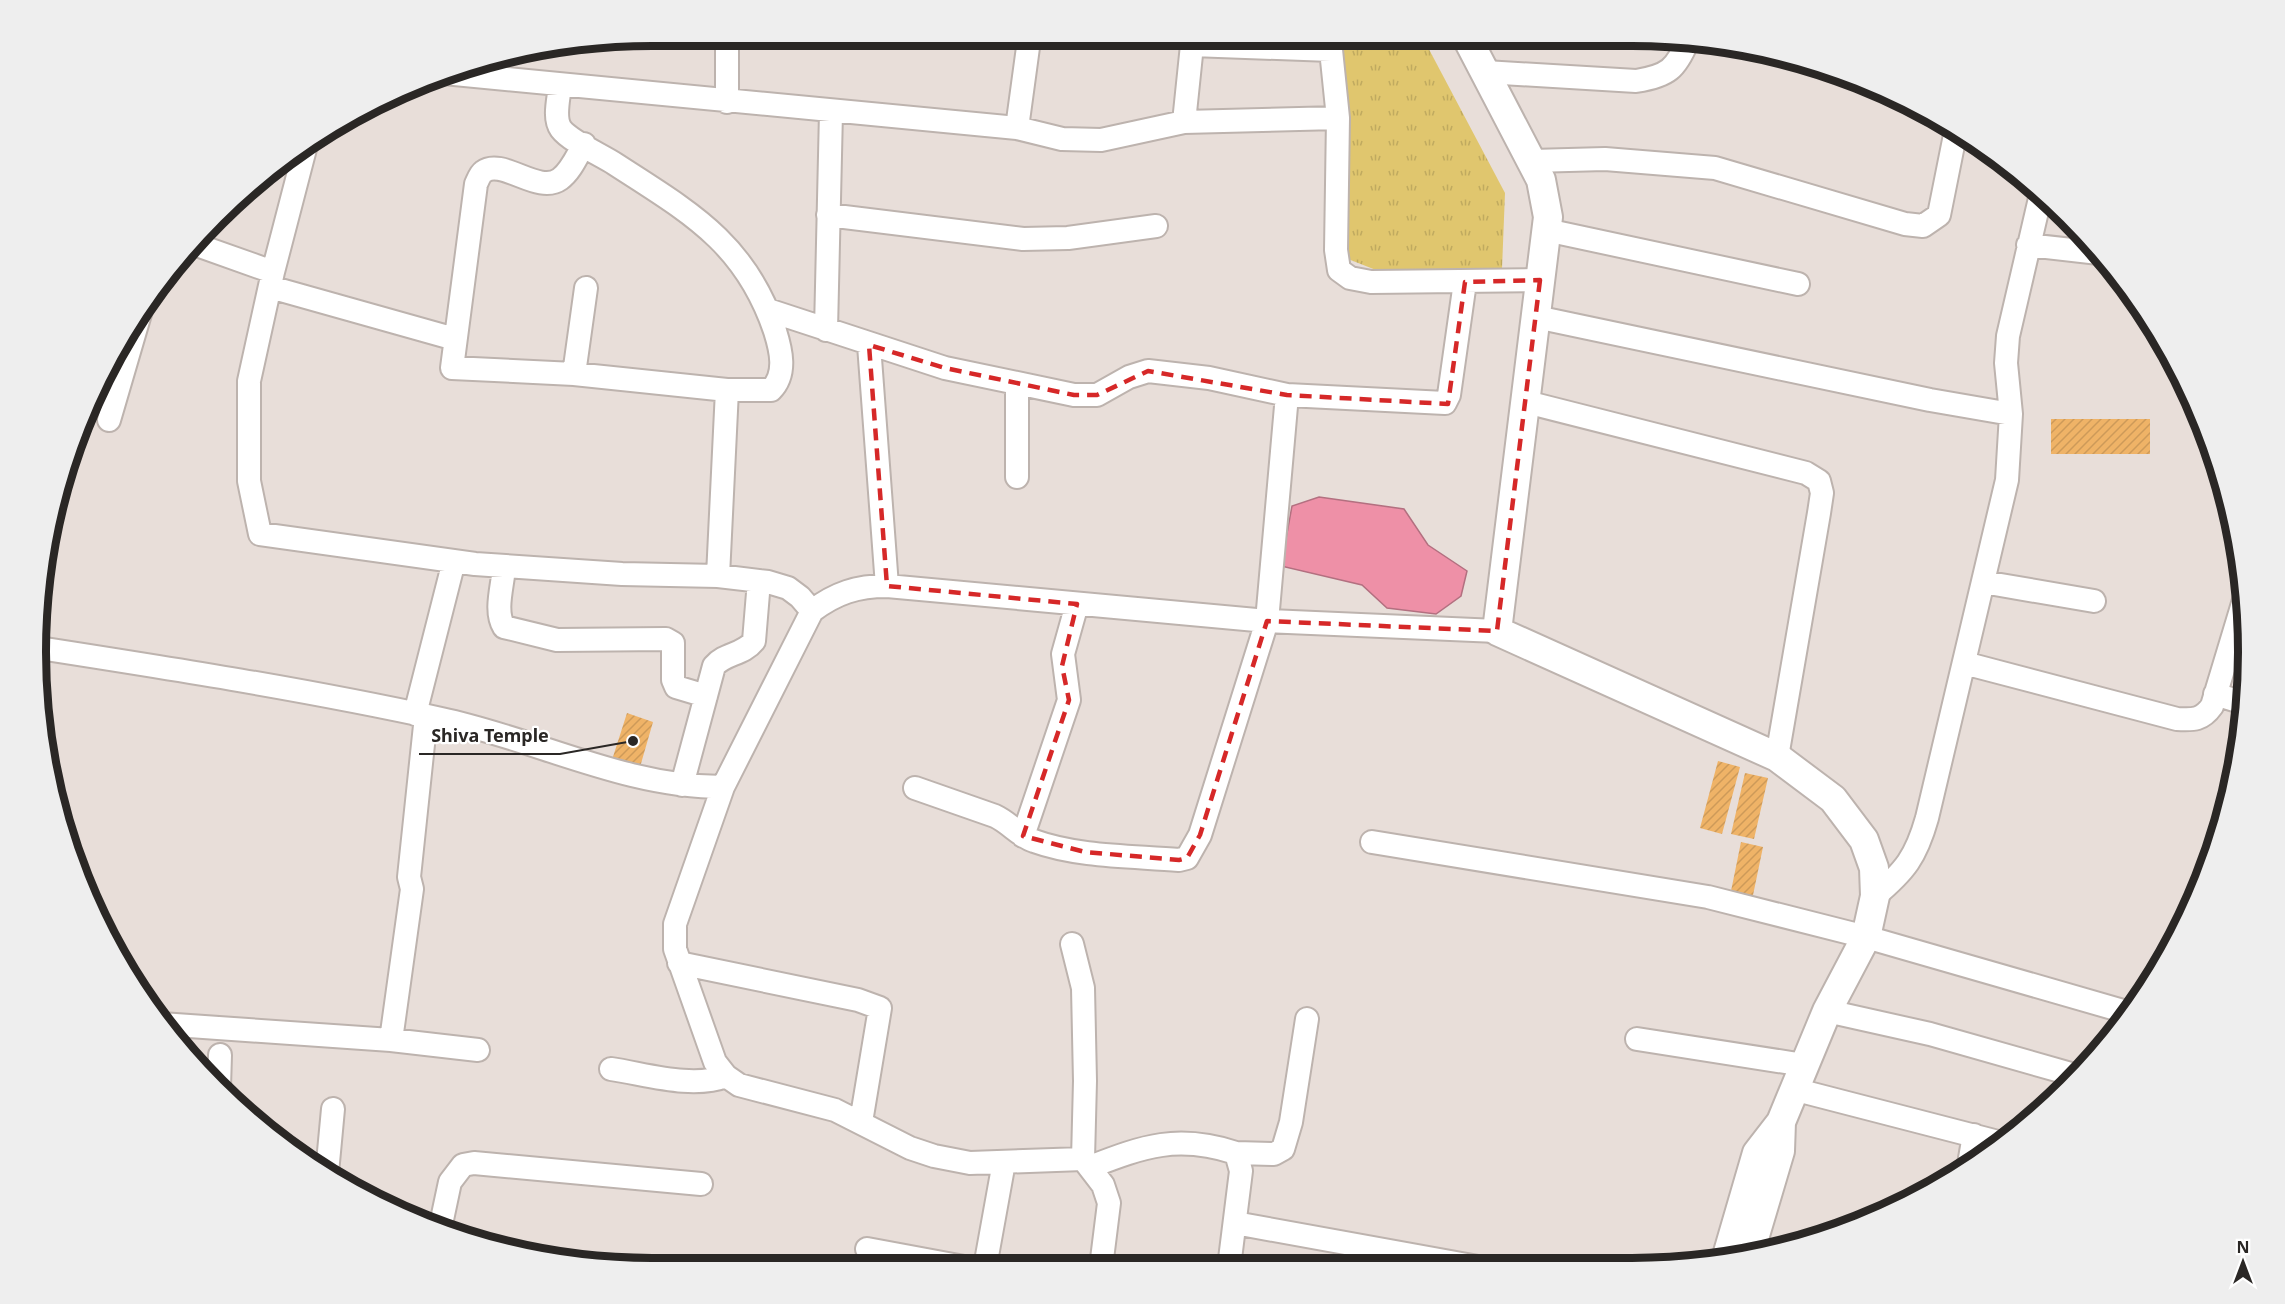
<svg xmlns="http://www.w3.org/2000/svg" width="2285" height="1304" viewBox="0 0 2285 1304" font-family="'Noto Sans',sans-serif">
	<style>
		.grass { fill: url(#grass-tufts) }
		.water { fill: #ee90a7; stroke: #b37080; stroke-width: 1.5 }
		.building { fill: url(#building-hatch) }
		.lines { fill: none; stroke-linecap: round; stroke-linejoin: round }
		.minor-casing { stroke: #bdb3ae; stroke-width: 26 }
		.major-casing { stroke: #bdb3ae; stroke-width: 32 }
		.minor { stroke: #fff; stroke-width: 22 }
		.major { stroke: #fff; stroke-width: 28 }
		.marked { fill: none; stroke: #d62828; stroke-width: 4.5; stroke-dasharray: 12 8; stroke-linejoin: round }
		.rim { fill: none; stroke: #2a2725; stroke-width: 8 }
		.leader { fill: none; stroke: #2a2725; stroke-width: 2 }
		.callout-dot { fill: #2a2725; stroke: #fff; stroke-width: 2 }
		.callout-label { font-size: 18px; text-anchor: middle; font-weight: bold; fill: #2a2725; stroke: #fff; stroke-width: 4.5; stroke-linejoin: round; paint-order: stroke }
	</style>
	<defs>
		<pattern id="grass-tufts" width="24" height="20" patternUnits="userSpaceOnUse" patternTransform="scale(1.5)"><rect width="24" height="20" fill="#e0c66e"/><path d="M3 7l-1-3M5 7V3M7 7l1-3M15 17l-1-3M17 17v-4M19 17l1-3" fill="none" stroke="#c0aa5f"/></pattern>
		<pattern id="building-hatch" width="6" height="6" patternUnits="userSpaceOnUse" patternTransform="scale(1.5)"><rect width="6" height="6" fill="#efb367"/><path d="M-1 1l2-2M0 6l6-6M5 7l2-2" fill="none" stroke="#cd9a59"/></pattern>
	</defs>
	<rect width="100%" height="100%" fill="#e8ded9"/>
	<path class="grass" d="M1423,38L1505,193L1502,269L1381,272L1348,259L1342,39Z"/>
	<path class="water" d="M1319,497L1404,509L1428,545L1467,571L1461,596L1436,614L1387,608L1362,585L1281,566L1292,506Z"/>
	<path class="building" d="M2080,230L2081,232L2089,242L2078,240Z
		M2051,419H2150V454H2051Z
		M627,713L653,722L640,767L612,760Z
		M1718,761L1740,767L1722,834L1700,828Z
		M1745,773L1768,778L1754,839L1731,834Z
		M1741,842L1763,847L1752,900L1730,896Z"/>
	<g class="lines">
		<defs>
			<path id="minor" d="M1192,39V45L1331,50V39
				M1192,45L1184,122L1338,118
				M1331,50L1338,118L1336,250L1339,270L1350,278L1371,282L1540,280
				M1485,72L1636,81C1668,76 1676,69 1688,40
				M444,73L1017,128L1029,40
				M560,85C559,98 553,118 561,129C570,141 601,155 615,164C689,212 745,242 775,331C781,350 787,374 771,390H727L574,374L452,368L476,184C478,180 480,174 483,172C502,157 538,195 560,179C571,171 577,156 584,144
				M727,102V41
				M1017,128L1062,139L1101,140L1184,122
				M306,145L273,272L249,381V481L260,534L475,564L622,574L718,576L768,582L788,588L800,597L812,611
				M1532,161L1605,159L1715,168L1905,224L1923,226L1939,215L1956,130
				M828,215L1023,239L1068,238L1156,226
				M1546,230L1798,284
				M194,244L273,272
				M2028,245L2099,253
				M270,287L455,339
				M768,310L945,368L1074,395H1097L1129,377L1148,371L1209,378L1287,395L1445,403L1449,395L1465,282
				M1536,317L1930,400L2011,414
				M826,330L831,112
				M869,345L887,586
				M574,374L586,288
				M1017,384V477
				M1526,402L1806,473L1819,481L1822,493L1819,513L1777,757
				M109,420L142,307
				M504,567C503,585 494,611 504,627L557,640L666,639L673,643V680L676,687L706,696
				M718,576L727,390
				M1983,582L2094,601
				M39,648C174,669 308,690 441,719C536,739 624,787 723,787
				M1964,663L2177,719C2194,720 2202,720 2212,706L2244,600
				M2215,694L2244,703
				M415,714L454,561
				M426,716L409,877L412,889L391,1040L478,1050
				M682,785L714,666C725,653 743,655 754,641L759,581
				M915,788L995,816C1010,823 1019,836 1034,841C1078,857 1132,856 1179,860L1187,858L1200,835L1267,621L1287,395
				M1023,836L1069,700L1063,654L1077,604
				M1372,842L1708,897L1866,937L2130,1013
				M1875,896C1905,871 1916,857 1927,818L2007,480L2011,414L2006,363L2008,336L2041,194
				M1072,944L1083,988L1085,1081L1083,1159L1103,1185L1109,1203L1101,1267
				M679,963L858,1000L880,1008L861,1122
				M1827,1011L1930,1034L2078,1076
				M161,1024L391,1040
				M1637,1039L1804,1065
				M611,1069C646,1074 692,1089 726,1076
				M219,1087L220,1055
				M1793,1089L1998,1142
				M1236,1153L1274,1154L1283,1149L1291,1122L1307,1019
				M1083,1159L970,1163L934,1156L910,1148L835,1110L739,1085L726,1076L715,1062L675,949V924L723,787L812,611C836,593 857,586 887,586L1267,621L1497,631
				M1969,1164L1974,1135
				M1090,1167C1144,1146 1178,1134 1236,1153L1241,1171L1229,1267
				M327,1173L333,1109
				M1235,1223L1478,1267
				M440,1229L450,1182L463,1165L474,1163L701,1184
				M867,1249L964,1267
				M985,1267L1004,1162"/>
			<path id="major" d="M1467,38L1541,180L1548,217L1497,631L1777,757L1833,799L1864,840L1874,868L1875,896L1866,937L1827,1011L1781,1122L1757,1153L1727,1256
				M1750,1252L1780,1151L1781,1122"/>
		</defs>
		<use href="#minor" class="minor-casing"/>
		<use href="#major" class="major-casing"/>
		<use href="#minor" class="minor"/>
		<use href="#major" class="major"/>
	</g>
	<path class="marked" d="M1540,280L1497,631L1267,621L1200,835L1187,858L1179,860L1085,852L1023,836L1069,700L1062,666L1077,604L887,586L869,345L945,368L1074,395H1097L1148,371L1287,395L1448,404L1465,282Z"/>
	<path d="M0 0H2285V1304H0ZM652 46H1632A606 606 0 0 1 2238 652V652A606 606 0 0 1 1632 1258H652A606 606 0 0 1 46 652V652A606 606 0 0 1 652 46Z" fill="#eee" fill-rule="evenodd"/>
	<path class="rim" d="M652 46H1632A606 606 0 0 1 2238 652V652A606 606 0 0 1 1632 1258H652A606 606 0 0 1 46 652V652A606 606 0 0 1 652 46Z"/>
	<path class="leader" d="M633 741L560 754H419"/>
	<circle class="callout-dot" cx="633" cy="741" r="6"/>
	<g class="callout-label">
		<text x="490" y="742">Shiva Temple</text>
	</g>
	<g transform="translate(2243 1262)" stroke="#ffffff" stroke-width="4.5" paint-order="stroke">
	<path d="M0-4.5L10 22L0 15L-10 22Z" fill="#2a2725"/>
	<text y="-9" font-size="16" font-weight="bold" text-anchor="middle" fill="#2a2725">N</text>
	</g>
</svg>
